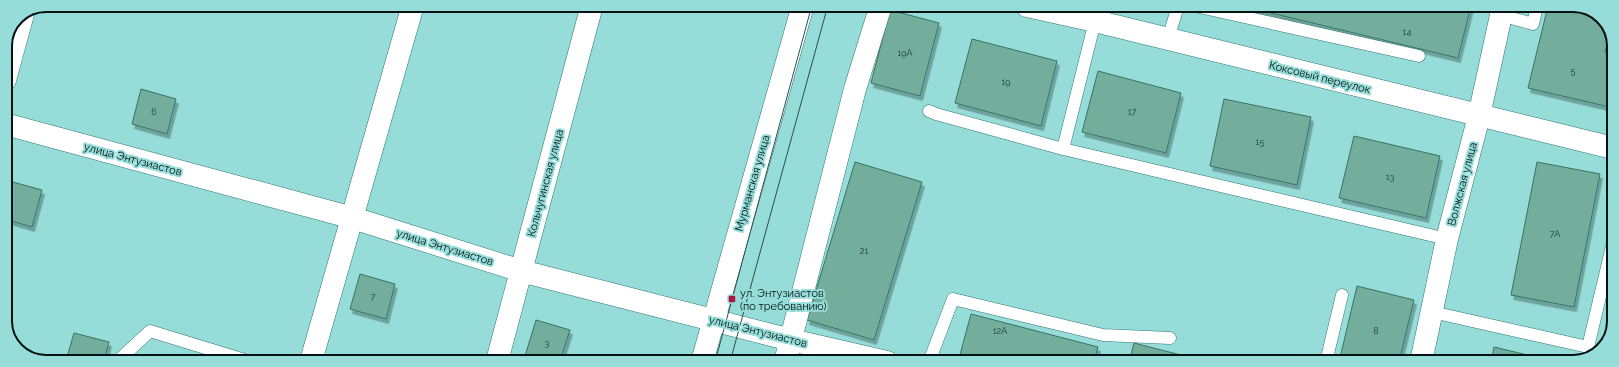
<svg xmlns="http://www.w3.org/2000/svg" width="1619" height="367" viewBox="0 0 1619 367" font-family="Raleway,sans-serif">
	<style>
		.building { fill: #72ae9b; stroke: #377361; filter: url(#shadow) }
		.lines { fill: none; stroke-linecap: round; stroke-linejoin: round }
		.lane-casing { stroke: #317774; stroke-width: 13 }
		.street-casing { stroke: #317774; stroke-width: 23 }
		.lane { stroke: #fff; stroke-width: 12 }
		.street { stroke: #fff; stroke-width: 22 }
		.tram { stroke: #2c4e4c; stroke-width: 1 }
		.poi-dot { fill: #ab1542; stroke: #96dcd8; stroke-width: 1.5 }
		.labels { text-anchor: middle; stroke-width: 4; stroke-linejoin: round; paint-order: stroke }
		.number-label { font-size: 9px; fill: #1c3934 }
		.street-label { font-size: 11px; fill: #001212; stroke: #96dcd8 }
		.poi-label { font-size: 11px; fill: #001212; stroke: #96dcd8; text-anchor: start }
		.rim { fill: none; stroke: #001212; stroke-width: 2 }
	</style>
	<defs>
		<filter id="shadow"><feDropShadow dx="2.5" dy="4.5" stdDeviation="0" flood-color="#0004"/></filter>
	</defs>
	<rect width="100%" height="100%" fill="#96dcd8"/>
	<path class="building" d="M1242,6H1471L1458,58Z
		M1548,6H1581L1604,19L1610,32L1605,52L1614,55V108L1528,88Z
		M890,10L939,23L920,96L871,83Z
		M972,39L1057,61L1041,126L955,103Z
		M1098,71L1181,93L1166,153L1082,132Z
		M141,89L176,99L167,134L132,124Z
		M1224,99L1311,117L1297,185L1210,166Z
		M1354,136L1440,156L1426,218L1339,198Z
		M855,162L922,182L874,340L807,320Z
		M1537,162L1600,174L1574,307L1511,295Z
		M9,181L42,190L32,227L5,219V195Z
		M360,274L395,284L386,319L350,309Z
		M1357,286L1414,300L1399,362H1339Z
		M971,314L1098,347L1094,362H958Z
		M536,320L570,330L560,361H545L525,356Z
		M74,333L109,342L104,361H66Z
		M1134,343L1208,362H1129Z
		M1494,347L1548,360L1547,362H1491Z"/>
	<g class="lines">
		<defs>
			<path id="lane" d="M1195,6L1419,56
				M1490,6L1500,15L1533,24L1537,6
				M1168,39L1178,6
				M929,111L936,114L1063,149L1447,239
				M1063,149L1095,21
				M1432,312L1588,347L1613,242
				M120,361L121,358L150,331L248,361
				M929,362L953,299L1103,335L1170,338
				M1326,362L1342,295"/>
			<path id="street" d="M1027,6L1095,21L1613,148
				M5,80L23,14
				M5,124L353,218L521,271L791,340L887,362
				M311,361L413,5
				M497,361L592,5
				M702,362L803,5
				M785,362L855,89L881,5
				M1421,362L1447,239L1479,116L1503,6"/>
		</defs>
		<use href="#lane" class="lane-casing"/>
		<use href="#street" class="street-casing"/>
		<use href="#lane" class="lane"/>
		<use href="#street" class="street"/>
		<path class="tram" d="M715,362L812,5
			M730,362L828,5"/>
	</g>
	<rect class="poi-dot" x="728" y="295" width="8" height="8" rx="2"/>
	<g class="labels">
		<g class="number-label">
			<text x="1407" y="35">14</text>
			<text x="905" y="56">19А</text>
			<text x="1573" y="74">5</text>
			<text x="1006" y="85">19</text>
			<text x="154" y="115">6</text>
			<text x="1132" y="115">17</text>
			<text x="1260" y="145">15</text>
			<text x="1390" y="180">13</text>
			<text x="1555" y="237">7А</text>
			<text x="864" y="254">21</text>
			<text x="373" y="300">7</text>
			<text x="1000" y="334">12А</text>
			<text x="1376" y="334">8</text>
			<text x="547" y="346">3</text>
		</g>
		<g class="street-label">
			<text transform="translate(1320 77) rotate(14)" y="4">Коксовый переулок</text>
			<text transform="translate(133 159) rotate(15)" y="4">улица Энтузиастов</text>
			<text transform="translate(545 183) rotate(-75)" y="4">Кольчугинская улица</text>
			<text transform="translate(752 183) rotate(-74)" y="4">Мурманская улица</text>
			<text transform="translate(1462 184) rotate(-75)" y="4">Волжская улица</text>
			<text transform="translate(445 247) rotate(17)" y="4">улица Энтузиастов</text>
			<text transform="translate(758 331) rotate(14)" y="4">улица Энтузиастов</text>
		</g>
		<g class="poi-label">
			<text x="740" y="297">ул. Энтузиастов<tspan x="740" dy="13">(по требованию)</tspan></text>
		</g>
	</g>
	<path d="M0 0H1619V367H0ZM46 12H1573A34 34 0 0 1 1607 46V321A34 34 0 0 1 1573 355H46A34 34 0 0 1 12 321V46A34 34 0 0 1 46 12Z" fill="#96dcd8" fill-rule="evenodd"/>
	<path class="rim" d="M46 12H1573A34 34 0 0 1 1607 46V321A34 34 0 0 1 1573 355H46A34 34 0 0 1 12 321V46A34 34 0 0 1 46 12Z"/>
</svg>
